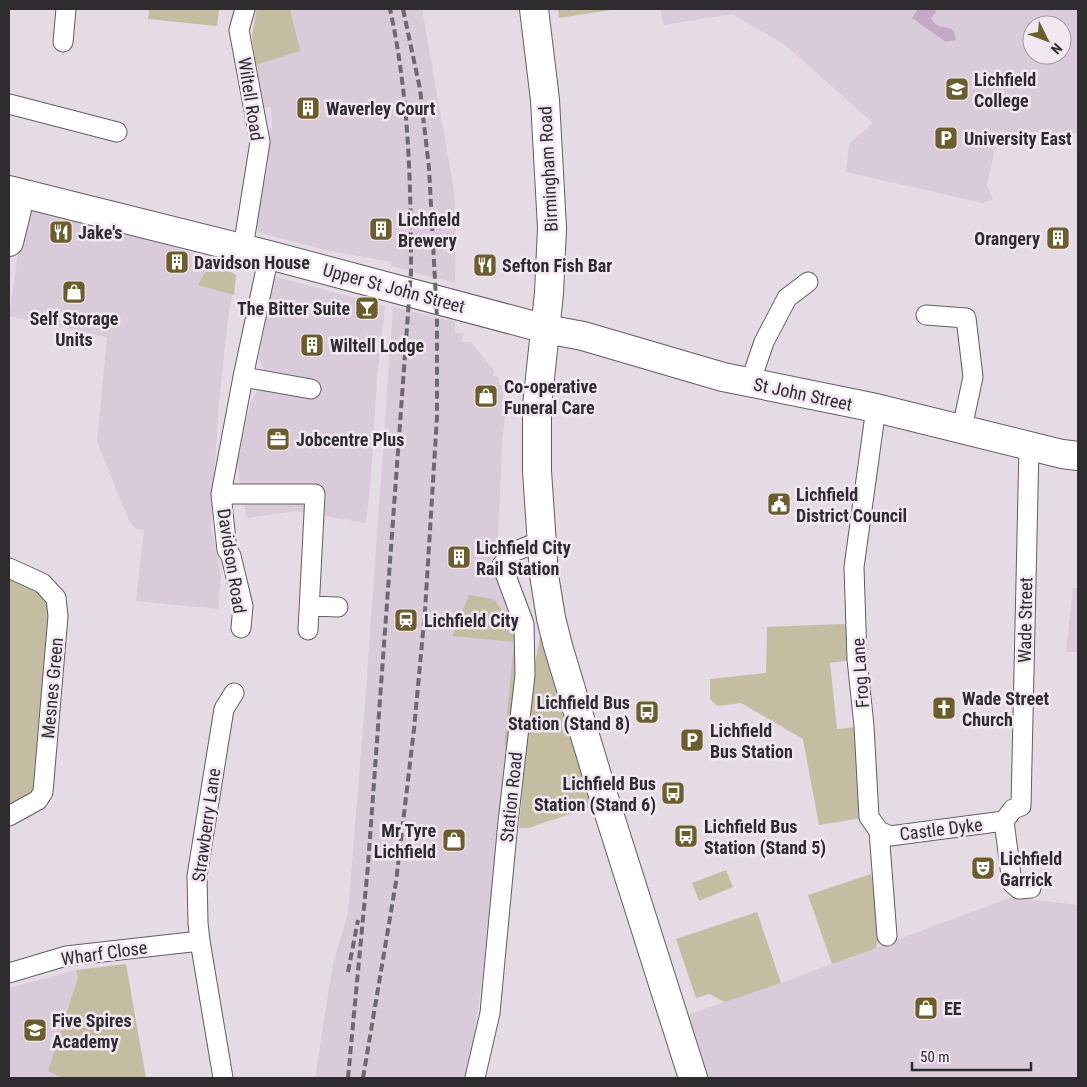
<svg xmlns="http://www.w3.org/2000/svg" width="1087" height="1087" font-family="'Roboto Condensed',sans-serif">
<rect width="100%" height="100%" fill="#e4dbe5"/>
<!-- built -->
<path fill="#d9cbda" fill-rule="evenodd" d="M257 9H422L454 191 456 228 455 283 391 266 392 262 325 250 260 233 258 231 255 221 268 163 269 129 272 128 271 107H264L253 46 254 19Z
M661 9H1078V133L1032 134 999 131 987 185 993 199 983 203 846 172 849 144 873 123 784 44 732 14 663 25ZM1032 25H1062V55H1032Z
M29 206 158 238 161 243 201 256 236 275 228 319 219 403 211 527 221 575 218 609 136 601 144 530 137 529 130 523 97 442 107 337 9 316 20 241Z
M273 276 385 306 377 378 371 476 366 523 295 511 247 518 240 486 237 461 251 401 267 376 259 359Z
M393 307 455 322V333H463L462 342H471L494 371 493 376 499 377V385L504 386 501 416H505L502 443 497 567 520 637 493 901 472 1052 467 1078H315L333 964 348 913 366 691Z
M1073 588H1078V652H1066Z
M1012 897 1078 905V1078H704L684 1016 781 983Z
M76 970 78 977 58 1076 60 1078H9V988Z"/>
<!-- green -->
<path fill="#c4bda2" d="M149 9H219L217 26 148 19Z
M257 9H290L300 51 256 65 252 35Z
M558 9H617L559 18Z
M213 262 236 275 234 295 198 285 203 276Z
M9 575C25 583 45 589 50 607L35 794 9 809Z
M469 595 494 599 520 637 508 743 504 746 514 642 452 636Z
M839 624 856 625 857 659 830 663 837 729 864 726 869 817 819 825 803 739 741 703 717 706 710 699V679L766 673 767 627Z
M541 632 594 806 528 828H519L532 678Z
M726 870 733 887 699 901 692 883Z
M871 874C875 897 883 925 876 948L832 964 808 895Z
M757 912 781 983 725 1002 709 994 696 998 676 939Z
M126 964 146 1078H60L58 1076 48 1071 78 977 76 970Z"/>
<!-- water -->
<path fill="#c3a9c5" d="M918 9H935L936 12 931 18C933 21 935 24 937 25 947 30 953 23 956 40L946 42 912 18Z"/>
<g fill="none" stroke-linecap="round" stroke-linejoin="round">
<!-- street casing -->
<g stroke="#645c64" stroke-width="21">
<path id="street" d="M63 42 66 9
M9 104 117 132
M243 248 260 142 239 30 245 9
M926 315 966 318 973 377 962 428
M243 377 311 389
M750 383 764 342 787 298 808 282
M876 408 854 567 857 659 864 726 869 817 879 831 887 936
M1029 446 1021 806 1013 809 1004 821 1012 883 1019 889 1031 888
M221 494H315L308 630
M9 568 42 583 56 598 58 616 43 792 38 800 9 816
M310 606 338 607
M241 628 243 606 231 556 227 550 221 494 243 377 269 255
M879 831 890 836 1004 821
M9 973 66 956 200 941
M223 1078 200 941 198 923 197 876 224 709 234 693
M475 1078 490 1013 508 822 525 675 524 624 502 565 513 552 541 541"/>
</g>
<!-- secondary casing -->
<g stroke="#645c64" stroke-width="30">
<path id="secondary" d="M534 9 545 100 552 228 549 293 537 406V471L544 575 551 618 558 646 599 782 693 1078
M9 190 269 255 546 329 583 336 723 377 876 408 1062 454 1078 456
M9 242 21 193"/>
</g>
<!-- street -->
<use href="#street" stroke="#fff" stroke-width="19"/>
<!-- secondary -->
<use href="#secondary" stroke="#fff" stroke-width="28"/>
<!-- rail -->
<path stroke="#6e696f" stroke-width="4" stroke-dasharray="8 4" stroke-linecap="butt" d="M348 972 358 920
M348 1078 368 865 411 272C411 183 409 96 390 9
M363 1078 396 882 414 729 425 611 437 417V318L429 168 420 89 403 9"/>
</g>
<!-- icons -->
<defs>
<g id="university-square" transform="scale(1.25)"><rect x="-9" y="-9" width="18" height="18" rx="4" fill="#6b5e2b" stroke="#f2e8f2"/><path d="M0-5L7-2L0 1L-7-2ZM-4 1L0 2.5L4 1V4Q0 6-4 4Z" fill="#fff"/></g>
<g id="building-square" transform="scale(1.25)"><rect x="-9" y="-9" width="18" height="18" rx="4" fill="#6b5e2b" stroke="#f2e8f2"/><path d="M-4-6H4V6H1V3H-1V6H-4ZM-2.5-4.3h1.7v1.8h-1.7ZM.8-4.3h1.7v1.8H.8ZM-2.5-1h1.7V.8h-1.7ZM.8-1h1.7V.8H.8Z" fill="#fff"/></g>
<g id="parking-square" transform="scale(1.25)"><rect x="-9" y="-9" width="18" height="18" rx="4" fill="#6b5e2b" stroke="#f2e8f2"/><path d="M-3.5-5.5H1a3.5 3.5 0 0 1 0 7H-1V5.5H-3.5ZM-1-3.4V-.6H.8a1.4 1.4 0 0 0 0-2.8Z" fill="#fff"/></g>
<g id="restaurant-square" transform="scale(1.25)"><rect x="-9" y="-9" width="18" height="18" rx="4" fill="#6b5e2b" stroke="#f2e8f2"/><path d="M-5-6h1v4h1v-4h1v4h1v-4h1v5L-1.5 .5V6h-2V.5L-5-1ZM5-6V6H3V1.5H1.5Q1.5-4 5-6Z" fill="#fff"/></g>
<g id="shop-square" transform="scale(1.25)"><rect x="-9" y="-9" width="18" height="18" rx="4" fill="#6b5e2b" stroke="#f2e8f2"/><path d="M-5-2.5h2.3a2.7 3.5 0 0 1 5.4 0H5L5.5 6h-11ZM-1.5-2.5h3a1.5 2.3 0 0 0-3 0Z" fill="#fff"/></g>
<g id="bar-square" transform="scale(1.25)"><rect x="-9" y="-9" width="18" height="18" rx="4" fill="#6b5e2b" stroke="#f2e8f2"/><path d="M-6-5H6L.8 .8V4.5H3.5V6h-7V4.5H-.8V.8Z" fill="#fff"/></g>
<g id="office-square" transform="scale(1.25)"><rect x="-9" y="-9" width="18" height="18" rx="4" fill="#6b5e2b" stroke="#f2e8f2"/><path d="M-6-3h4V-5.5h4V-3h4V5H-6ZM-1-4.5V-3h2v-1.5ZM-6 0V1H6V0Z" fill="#fff"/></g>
<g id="civic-square" transform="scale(1.25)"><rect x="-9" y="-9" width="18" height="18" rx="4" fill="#6b5e2b" stroke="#f2e8f2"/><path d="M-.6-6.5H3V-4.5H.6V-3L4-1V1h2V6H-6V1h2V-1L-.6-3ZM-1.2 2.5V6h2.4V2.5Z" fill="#fff"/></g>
<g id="station-square" transform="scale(1.25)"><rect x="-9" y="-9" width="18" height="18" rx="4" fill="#6b5e2b" stroke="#f2e8f2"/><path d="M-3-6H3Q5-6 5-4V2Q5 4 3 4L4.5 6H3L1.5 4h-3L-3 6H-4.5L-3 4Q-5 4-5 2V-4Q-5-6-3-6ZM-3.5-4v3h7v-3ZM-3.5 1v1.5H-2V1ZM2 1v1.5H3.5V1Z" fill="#fff"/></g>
<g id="church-square" transform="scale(1.25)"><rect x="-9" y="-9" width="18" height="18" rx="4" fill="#6b5e2b" stroke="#f2e8f2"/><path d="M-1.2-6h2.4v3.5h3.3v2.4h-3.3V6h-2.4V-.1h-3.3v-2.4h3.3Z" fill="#fff"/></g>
<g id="bus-square" transform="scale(1.25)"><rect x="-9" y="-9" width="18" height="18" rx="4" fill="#6b5e2b" stroke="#f2e8f2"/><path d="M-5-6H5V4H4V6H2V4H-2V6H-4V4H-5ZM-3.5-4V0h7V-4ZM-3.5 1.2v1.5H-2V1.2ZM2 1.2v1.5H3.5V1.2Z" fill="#fff"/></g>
<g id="theatre-square" transform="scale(1.25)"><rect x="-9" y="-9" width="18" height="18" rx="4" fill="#6b5e2b" stroke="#f2e8f2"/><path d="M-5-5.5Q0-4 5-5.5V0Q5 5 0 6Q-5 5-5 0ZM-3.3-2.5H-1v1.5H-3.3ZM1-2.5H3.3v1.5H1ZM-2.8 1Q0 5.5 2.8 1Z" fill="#fff"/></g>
<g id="school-square" transform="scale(1.25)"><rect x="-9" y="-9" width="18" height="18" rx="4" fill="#6b5e2b" stroke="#f2e8f2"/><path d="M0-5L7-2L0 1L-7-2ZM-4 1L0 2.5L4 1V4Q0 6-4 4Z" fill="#fff"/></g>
</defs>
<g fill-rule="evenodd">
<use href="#university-square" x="957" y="89"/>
<use href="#building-square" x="308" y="108"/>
<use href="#parking-square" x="946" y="138"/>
<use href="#building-square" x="381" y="229"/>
<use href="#restaurant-square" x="61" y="232"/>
<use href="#building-square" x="1058" y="238"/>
<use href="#building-square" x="177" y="262"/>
<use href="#restaurant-square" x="485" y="265"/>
<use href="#shop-square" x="74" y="292"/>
<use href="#bar-square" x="367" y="308"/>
<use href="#building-square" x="312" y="345"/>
<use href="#shop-square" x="486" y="396"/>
<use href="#office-square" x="278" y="439"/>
<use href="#civic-square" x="779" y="504"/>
<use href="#building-square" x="459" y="557"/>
<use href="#station-square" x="406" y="620"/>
<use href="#church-square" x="944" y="708"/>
<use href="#bus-square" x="647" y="712"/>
<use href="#parking-square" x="692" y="740"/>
<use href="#bus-square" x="673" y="793"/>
<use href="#bus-square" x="686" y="836"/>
<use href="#shop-square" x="454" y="840"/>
<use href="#theatre-square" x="983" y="868"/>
<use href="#shop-square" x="926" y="1008"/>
<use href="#school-square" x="35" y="1030"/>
</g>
<g text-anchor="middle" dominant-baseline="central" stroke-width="5" stroke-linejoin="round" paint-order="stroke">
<!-- poi labels -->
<g font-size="18" font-weight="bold" fill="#2f2c30" stroke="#f2e8f2" text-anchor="start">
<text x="974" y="79">Lichfield<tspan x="974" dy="21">College</tspan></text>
<text x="326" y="108">Waverley Court</text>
<text x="964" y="138">University East</text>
<text x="398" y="219">Lichfield<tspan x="398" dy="21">Brewery</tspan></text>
<text x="78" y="232">Jake's</text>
<text x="1040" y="238" text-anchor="end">Orangery</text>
<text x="194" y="262">Davidson House</text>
<text x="502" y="265">Sefton Fish Bar</text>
<text x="350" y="308" text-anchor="end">The Bitter Suite</text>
<text x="74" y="318" text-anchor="middle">Self Storage<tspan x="74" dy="21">Units</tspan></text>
<text x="330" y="345">Wiltell Lodge</text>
<text x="504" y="386">Co-operative<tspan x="504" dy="21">Funeral Care</tspan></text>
<text x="296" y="439">Jobcentre Plus</text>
<text x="796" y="494">Lichfield<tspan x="796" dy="21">District Council</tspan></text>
<text x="476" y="547">Lichfield City<tspan x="476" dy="21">Rail Station</tspan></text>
<text x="424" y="620">Lichfield City</text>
<text x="962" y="698">Wade Street<tspan x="962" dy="21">Church</tspan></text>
<text x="630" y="702" text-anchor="end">Lichfield Bus<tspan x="630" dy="21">Station (Stand 8)</tspan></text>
<text x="710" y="730">Lichfield<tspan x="710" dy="21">Bus Station</tspan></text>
<text x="656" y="783" text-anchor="end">Lichfield Bus<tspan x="656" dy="21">Station (Stand 6)</tspan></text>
<text x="704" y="826">Lichfield Bus<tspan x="704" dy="21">Station (Stand 5)</tspan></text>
<text x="436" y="830" text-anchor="end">Mr Tyre<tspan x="436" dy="21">Lichfield</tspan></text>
<text x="1000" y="858">Lichfield<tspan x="1000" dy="21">Garrick</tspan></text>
<text x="944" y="1008">EE</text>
<text x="52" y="1020">Five Spires<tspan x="52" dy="21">Academy</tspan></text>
</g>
<!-- street labels -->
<g font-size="18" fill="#2f2c30" stroke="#f2e8f2">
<text transform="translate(251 99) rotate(81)">Wiltell Road</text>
<text transform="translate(548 169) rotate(-93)">Birmingham Road</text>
<text transform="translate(394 288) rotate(15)">Upper St John Street</text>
<text transform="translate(803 394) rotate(12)">St John Street</text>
<text transform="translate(232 561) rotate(81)">Davidson Road</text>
<text transform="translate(1025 620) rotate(-89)">Wade Street</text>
<text transform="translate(860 673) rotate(-94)">Frog Lane</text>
<text transform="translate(52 688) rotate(-85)">Mesnes Green</text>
<text transform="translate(511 797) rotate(-84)">Station Road</text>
<text transform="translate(206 825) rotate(-82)">Strawberry Lane</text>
<text transform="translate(941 829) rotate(-7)">Castle Dyke</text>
<text transform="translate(104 953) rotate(-8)">Wharf Close</text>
</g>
</g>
<!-- border -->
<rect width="1087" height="1087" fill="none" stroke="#2f2c30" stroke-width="20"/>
<!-- north arrow -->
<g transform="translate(1047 40) rotate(132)"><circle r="24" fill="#f2e8f2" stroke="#a49da4"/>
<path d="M0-4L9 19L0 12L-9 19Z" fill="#6b5e2b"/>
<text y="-8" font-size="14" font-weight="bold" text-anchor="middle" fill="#2f2c30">N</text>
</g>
<!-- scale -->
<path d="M912 1062v8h119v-8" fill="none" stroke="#2f2c30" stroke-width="2.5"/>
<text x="920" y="1062" font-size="15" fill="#2f2c30" stroke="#f2e8f2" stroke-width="4" paint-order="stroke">50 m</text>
</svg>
